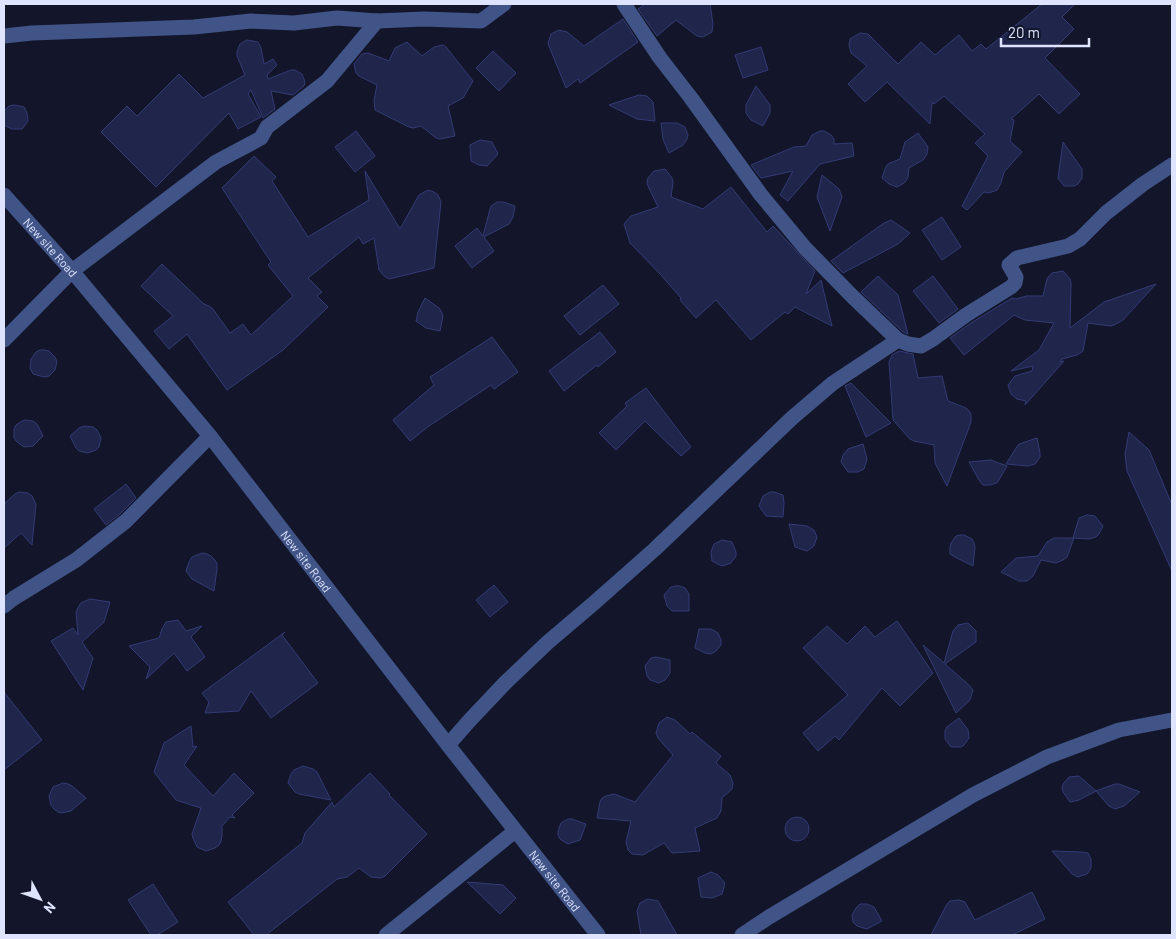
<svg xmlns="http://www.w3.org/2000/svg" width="1176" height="939" font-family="Barlow,sans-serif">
<rect width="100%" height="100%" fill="#13162b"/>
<!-- building -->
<path fill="#1f254b" stroke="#333b75" d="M645 4H710L713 24 712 32 703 37 697 36 676 20 657 36 638 9Z
M1042 4H1075L1062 17 1074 29 1045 58 1080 94 1059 114 1039 94 1011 119 1014 120 1010 141 1022 152 1004 172 1001 183 997 190 989 193 984 192 967 210 962 206 988 156 975 143 985 134 944 96 934 104 932 102 930 124 887 82 865 102 848 84 867 66 851 53 849 45 850 39 860 33 868 34 898 64 921 42 935 55 959 35 972 51 981 44 986 49Z
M623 19 638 42 580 83 578 79 566 88 549 46 548 43 551 34 559 30 567 32 584 46Z
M247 40 258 42 261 48 264 64 273 59 277 65 267 75 268 79 291 70H295L302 74 305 82 304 86 293 95 271 91 275 109 263 118 251 90 248 94 261 117 238 129 229 113 156 187 101 132 127 106 137 116 179 74 203 98 245 75 237 56V52L240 44Z
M407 42 422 56 434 47 443 45 446 47 473 81 463 98 448 106 455 136 440 139 436 138 421 126 413 128 409 127 375 110 374 100 377 85 359 76 356 73 354 64 362 54 368 53 389 61 395 48Z
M761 47 768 70 743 78 735 55Z
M493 51 516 73 499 91 476 68Z
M756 86 770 105V113L763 126 751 120 746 113V105Z
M639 95 647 96 653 102 655 121 637 119 609 105Z
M14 105 24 107 27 113 28 121 22 129H12L4 125V111L9 106Z
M661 123H677L685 127 688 135 687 139 683 145 669 153 663 139Z
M356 131 375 156 355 172 335 147Z
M820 131H824L831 135 834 139V144L852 143 854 156 820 164 788 201 780 195 793 171 761 178 751 165 794 147 806 146 812 135Z
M918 133 928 147 927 154 923 160 909 168 908 177 906 181 904 183 897 187 889 184 882 178 885 169 887 165 890 163 900 159 905 142Z
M480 140 492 142 498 154 487 166 479 165 471 161 470 145Z
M1063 142 1082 169V178L1078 184 1074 186H1064L1058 178Z
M254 156 276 177 272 181 308 237 369 200 365 171 400 229 419 195 428 190 434 192 438 195 441 202 434 268 389 279 384 276 379 270 374 238 363 244 359 237 308 278 322 292 317 296 328 307 283 350 227 390 187 334 169 349 154 331 173 316 141 286 162 264 204 304 209 306 213 309 230 333 243 324 251 335 293 296 268 265 271 262 222 188Z
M665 169 672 178 673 182 671 197 703 209 731 187 767 232 773 226 815 271 806 294 821 280 832 326 795 307 788 314 785 312 751 340 716 300 696 318 680 300 681 298 661 275 630 243 624 224 631 216 658 207 648 186 647 182 648 178 654 171Z
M822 175 839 189 842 197 830 231 817 197Z
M497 202H503L515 206 513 217 509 224 484 237 494 251 472 268 455 246 477 228 483 236 490 209 491 206Z
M942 217 961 247 942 260 922 230Z
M891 220 910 233 898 244 843 273 831 261 884 223Z
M1063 271 1070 279 1071 283 1070 328 1104 302 1156 284 1123 320 1114 325 1110 326 1088 323 1083 351 1077 355 1062 359 1060 362 1064 361 1025 405 1026 401 1017 399 1011 394 1008 385 1015 376 1032 371 1033 366 1011 371 1039 350 1054 323 1025 320 1014 315 964 355 950 338 971 323 1012 298 1016 299 1026 296H1043L1047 279 1049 276 1052 273Z
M878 276 898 295 908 334 903 332 861 292Z
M933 276 958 309 939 323 913 291Z
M603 285 619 304 580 335 564 316Z
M425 298 439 308 441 311 443 316 440 331 426 328 416 321 418 312Z
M600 332 616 352 598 367 597 365 564 391 549 371Z
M492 337 518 372 494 389 491 385 429 426 410 441 393 420 434 385 430 377Z
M40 350H44L49 351 55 357 57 362 55 370 49 376 44 377 33 374 30 368 31 359 36 352Z
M899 351 913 354 918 378 942 376 948 401 966 408 969 411 971 414V422L947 486 935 463 934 445 914 441 910 439 893 420 889 362 892 355Z
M851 383 891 423 866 437 845 386Z
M646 388 691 447 681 456 645 421 616 450 599 433 627 406 625 403Z
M24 420 33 421 37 424 43 436 33 446 24 447 17 442 14 438V429L16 425Z
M84 426 93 427 97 430 101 438 99 447 96 450 88 453 79 451 76 448 70 436 79 428Z
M1129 432 1149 450 1172 505V571L1127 471 1125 454Z
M1037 438 1040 453V457L1035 464 1028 466 1006 464 1018 445 1022 443Z
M863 444 867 459 864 469 858 472H848L841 462 843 455 848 449Z
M991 460 1007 466 997 483 990 485H983L979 480 969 462Z
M126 484 136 498 120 514 106 525 94 509Z
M19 492 28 493 32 496 36 504 32 545 21 533 4 548V504L15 494Z
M770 492H774L783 495 784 503 783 517 766 516 759 506 763 496Z
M1087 515 1095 516 1103 526 1099 534 1096 537 1089 539 1073 538 1079 518Z
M789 524 807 526 814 530 817 537 814 546 807 551 795 547Z
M960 535H964L972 539 974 543 975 547 973 566 955 557 950 554V547L951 543 956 536Z
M1054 538H1074L1067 557 1063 560 1056 563 1041 560 1033 576 1027 581H1019L1001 572 1016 558 1038 556 1047 542Z
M722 540 732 542 736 552V556L731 563 722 566 712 561 711 552 714 544Z
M202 553 207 554 211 556 215 560 217 564V569L214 591 192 579 186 571 189 562 192 557Z
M494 585 508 602 490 617 476 600Z
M675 586H680L685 588 689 594V611H672L667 606 664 595 671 587Z
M90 599 110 602 104 622 82 642 93 658 83 690 51 641 73 628 78 635 76 612 78 608 81 603Z
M178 620 186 631 202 626 191 637 205 657 187 671 174 653 146 679 150 667 129 646 159 638 162 629 166 622Z
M897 621 933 673 900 706 882 688 839 740 835 736 818 751 803 733 848 695 803 648 827 626 847 644 865 626 875 637Z
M968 623 976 631V642L945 664 969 685 973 690 970 700 956 713 923 645 944 663 953 631 958 625Z
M699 629H711L718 633 721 640V645L716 651 711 654 705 653 695 648Z
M285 632 282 635 318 683 271 718 251 691 239 711 205 713 209 702 202 693Z
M656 657 670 660V673L665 680 659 683 650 680 647 676 645 666 651 658Z
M4 692 42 740 4 770Z
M667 717 675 720 690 734 692 732 721 756 716 763 730 775 733 783 732 789 722 798 721 811 717 818 695 828 700 851 672 853 664 843 643 855 632 854 628 850 626 842 631 821 597 818 600 802 602 798 606 796 614 794 635 802 673 755 658 738 656 733 659 723Z
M959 718 968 730 969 738 964 745 961 747H951L945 739V731L947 727Z
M191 726 193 747 197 746 184 765 213 796 234 773 254 793 232 815 235 818 230 817 222 826V836L221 841 219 845 215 848 206 851 197 847 193 838 192 834 201 808 176 800 154 772 164 743Z
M303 766 313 769 317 772 331 800 299 794 295 792 288 783 291 774 294 770Z
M370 773 390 794 389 795 427 834 385 876 381 878 371 877 359 868 347 877 337 879 266 935H254L228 902 302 843 305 833 332 802 334 807Z
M1079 776 1096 791 1079 800 1070 802 1063 792 1062 788 1063 784 1069 777Z
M63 783 68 784 72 786 86 798 71 811 62 813 58 812 54 809 51 805 49 796 53 787Z
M1115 784H1119L1140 792 1124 806 1115 809 1109 806 1096 791Z
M785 829a12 12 0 1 1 24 0a12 12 0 1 1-24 0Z
M568 819H572L586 824 580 840 568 844 563 841 560 839 558 835V831L561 823Z
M1052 851 1081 852 1088 853 1091 859V868L1087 874 1078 877 1072 874Z
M711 872 718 875 725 883 722 894 712 898 701 897 698 878Z
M467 882 503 885 516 898 500 914Z
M153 884 178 922 157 935H151L128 900Z
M1032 892 1045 919 1012 935H931L947 904 950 901 959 900 965 902 975 920Z
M648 899 658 901 677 935H641L637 911 640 903Z
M860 904H867L874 907 882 921 867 929 857 926 853 922 852 915 856 908Z"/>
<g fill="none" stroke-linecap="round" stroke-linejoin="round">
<!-- minor -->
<g stroke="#405487" stroke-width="15">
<path d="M624 4 660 58 691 98 761 195 805 248 853 297 898 340 908 344 921 346 933 339 966 315 1011 287 1015 283 1016 277 1009 265 1017 258 1068 246 1080 239 1106 213 1143 184 1172 165"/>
<path d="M4 36 32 33 194 27 251 21 294 23 337 18 377 21 424 19 481 21 504 4"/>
<path id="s1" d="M4 195 72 271 210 436 448 745 598 935"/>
<path d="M4 340 72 271 216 162 261 138 267 127 327 81 377 21"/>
<path d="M4 606 14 598 76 560 126 521 210 436"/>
<path d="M448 745 470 720 505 683 547 643 594 603 655 549 792 418 833 383 898 340"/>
<path d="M386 935 515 831"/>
<path d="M742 935 769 917 973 795 1047 757 1119 730 1172 720"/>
</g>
</g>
<g text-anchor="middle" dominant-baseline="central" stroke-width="4" stroke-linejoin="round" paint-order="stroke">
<!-- street labels -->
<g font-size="12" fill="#dee4fd" stroke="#13162b">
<text stroke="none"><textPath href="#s1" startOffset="70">New site Road</textPath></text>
<text stroke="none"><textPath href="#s1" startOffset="475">New site Road</textPath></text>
<text stroke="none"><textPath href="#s1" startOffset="880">New site Road</textPath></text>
</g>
</g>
<!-- border -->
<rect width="1176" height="939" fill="none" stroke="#dee4fd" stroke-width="10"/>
<!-- north arrow -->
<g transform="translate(40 899) rotate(131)" stroke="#13162b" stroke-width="4" paint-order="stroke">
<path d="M0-4L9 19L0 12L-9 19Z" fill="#dee4fd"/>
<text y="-8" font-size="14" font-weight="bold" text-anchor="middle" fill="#dee4fd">N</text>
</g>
<!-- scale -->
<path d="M1001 38v8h88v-8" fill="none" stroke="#dee4fd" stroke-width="2.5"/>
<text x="1008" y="38" font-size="15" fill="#dee4fd" stroke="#13162b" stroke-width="4" paint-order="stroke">20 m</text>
</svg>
